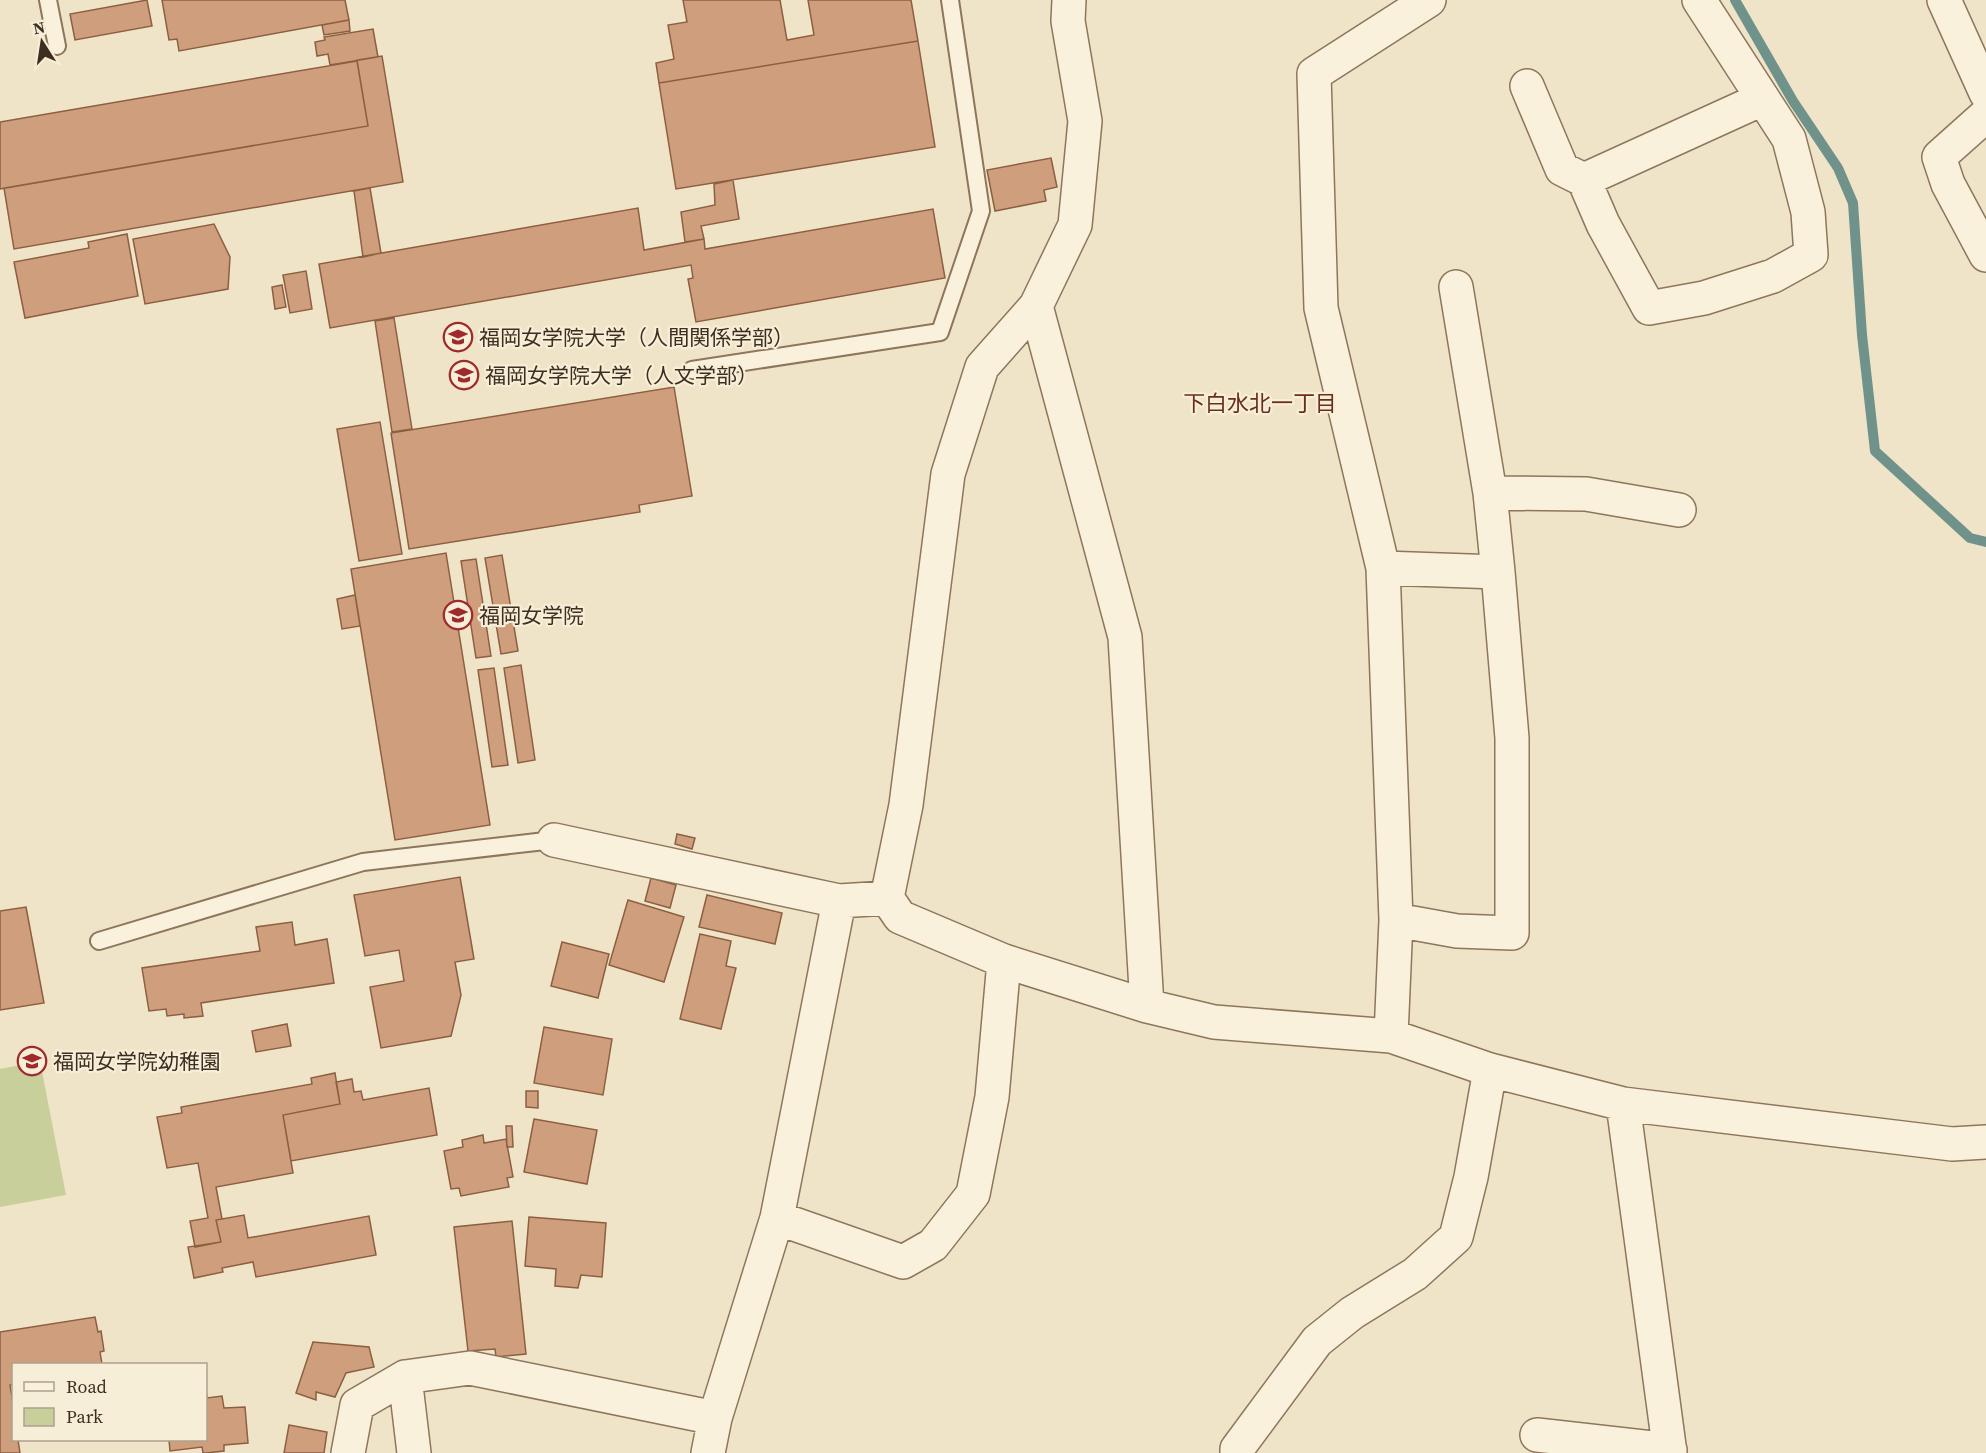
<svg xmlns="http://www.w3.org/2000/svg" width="1986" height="1453" font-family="'Source Serif 4','Noto Sans JP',serif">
<rect width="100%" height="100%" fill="#f0e4c8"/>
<!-- green -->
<path fill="#c9cf9b" d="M40 1061 66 1195 0 1207V1069Z"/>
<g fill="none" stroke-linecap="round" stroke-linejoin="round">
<!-- stream -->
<path stroke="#6f938a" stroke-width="10" d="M1735 0 1793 101 1838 168 1853 203 1862 335 1875 451 1970 538 1986 542"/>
</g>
<!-- building -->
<path fill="#cf9f7d" stroke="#8d5f41" stroke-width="1.5" d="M147 0 152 26 75 40 70 14Z
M162 0H345L349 20 179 51 177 39 169 40Z
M683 0H780L787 40 814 35 808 0H911L918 41 659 83 656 63 674 59 668 25 687 22Z
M349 20 350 31 324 35 322 25Z
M373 29 378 57 330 65 328 54 317 56 315 42 325 40 324 37Z
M918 41 935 147 676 189 659 83Z
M382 56 403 182 14 249 4 188 368 126 357 60Z
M357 61 368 126 0 189V122Z
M1051 158 1057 187 1044 190 1046 201 995 211 987 170Z
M733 180 739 219 701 226 704 239 685 242 681 212 715 205 714 184Z
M370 188 381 253 363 257 354 191Z
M638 208 644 250 704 239 705 249 933 209 945 278 696 322 688 279 693 278 691 265 330 328 319 264Z
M214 224 230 257 228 289 145 304 133 239Z
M127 234 138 296 25 318 14 262 89 248 88 242Z
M306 271 312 309 290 313 283 275Z
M282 285 286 307 275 309 272 287Z
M394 318 412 429 392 432 375 321Z
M674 387 692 496 639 505 640 512 409 549 391 433Z
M380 422 402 554 359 561 337 429Z
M446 553 490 825 395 840 351 569Z
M502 555 518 651 501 654 485 558Z
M476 559 491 656 476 658 461 561Z
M355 595 360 626 342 629 337 599Z
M521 665 535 760 518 763 504 668Z
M494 668 508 765 492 767 478 670Z
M677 834 695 838 692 849 675 844Z
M460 877 474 959 455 962 461 995 451 1036 381 1048 370 987 404 981 399 950 365 956 354 895Z
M651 878 676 885 670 908 645 901Z
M707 895 782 913 775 944 699 927Z
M628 900 684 917 664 982 609 965Z
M26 907 44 1003 0 1010V911Z
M292 922 295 945 327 939 334 983 201 1003 203 1016 184 1018V1014L167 1016 166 1009 149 1011 142 968 260 951 256 927Z
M700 934 731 941 726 966 736 968 721 1029 680 1019Z
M562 942 609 954 598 998 551 986Z
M287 1024 291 1046 256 1052 252 1031Z
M544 1027 612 1039 603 1095 534 1083Z
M335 1073 340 1104 283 1115 293 1173 216 1187 222 1219 216 1220 221 1242 195 1247 190 1221 208 1218 198 1163 167 1168 157 1117 182 1113 181 1107 312 1084 311 1078Z
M352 1079 354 1092 361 1091 363 1100 429 1088 437 1135 291 1161 283 1115 340 1104 336 1082Z
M526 1091H538V1108L526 1107Z
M534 1119 597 1130 587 1184 524 1172Z
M506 1126H512L513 1147H507Z
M483 1135 484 1143 506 1139 513 1177 507 1178 509 1187 461 1196 459 1188 451 1189 444 1151 463 1147 462 1140Z
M244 1215 248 1238 369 1216 376 1255 256 1277 253 1262 222 1268 223 1272 194 1278 188 1247 221 1242 216 1220Z
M529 1217 606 1223 602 1277 581 1275 578 1288 555 1286 556 1269 525 1266Z
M512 1221 526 1354 496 1357 495 1349 468 1351 454 1227Z
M95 1317 98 1332 101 1331 104 1351 100 1352 102 1364H14V1384L10 1385 14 1409V1440H18L20 1453H0V1332Z
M313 1342 369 1347 374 1367 346 1373 335 1397 316 1392V1400L296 1393Z
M206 1390 207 1398 222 1396 224 1408 245 1407 248 1443 224 1445V1451L206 1453H203L202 1447 170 1451 169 1440H206Z
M289 1425 327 1432 324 1453H284Z"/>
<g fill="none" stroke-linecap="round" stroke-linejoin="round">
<!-- lane casing -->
<g stroke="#8d765c" stroke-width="20">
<path id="lane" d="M48 0 57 46
M692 370 940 332 981 211 950 0
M99 941 363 862 554 840"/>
</g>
<!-- street casing -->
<g stroke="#8d765c" stroke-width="36">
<path id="street" d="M1944 0 1986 93
M1527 86 1562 169 1584 180 1603 224 1649 308 1704 298 1773 276 1811 255 1808 212 1789 139 1699 0
M1986 115 1939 157 1948 184 1986 255
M1584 180 1762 99
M1456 287 1490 493 1498 572
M1036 306 1125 637 1147 1006
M1490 493 1586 494 1679 510
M1383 568 1321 308 1314 74 1429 0
M554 840 839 901 887 898 900 917 1004 961 1147 1006 1214 1022 1391 1036 1490 1070 1623 1104 1952 1144 1986 1142
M887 898 906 805 948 474 982 367 1036 306 1075 225 1085 121 1068 21 1069 0
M1391 1036 1396 920 1383 568 1498 572 1512 738V933L1457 931 1396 920
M1623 1104 1670 1453
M777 1218 903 1262 933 1245 973 1194 992 1097 1004 961
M405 1377 414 1453
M1537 1435 1670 1450
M348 1453 357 1405 405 1377 470 1368 715 1418
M708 1453 715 1418 777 1218 839 901
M1237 1453V1449L1317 1341 1352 1313 1415 1274 1456 1237 1471 1177 1490 1070"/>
</g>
<!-- lane -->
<use href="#lane" stroke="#faf1dc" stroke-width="16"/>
<!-- street -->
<use href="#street" stroke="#faf1dc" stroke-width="33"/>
</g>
<!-- icons -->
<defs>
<g id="university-ring" transform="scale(1.5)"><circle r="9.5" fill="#f7eed8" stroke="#9e2a2b" stroke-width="1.5"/><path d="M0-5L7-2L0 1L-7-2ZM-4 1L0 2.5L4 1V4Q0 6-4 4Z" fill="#9e2a2b"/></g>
<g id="school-ring" transform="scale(1.5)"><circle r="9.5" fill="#f7eed8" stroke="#9e2a2b" stroke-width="1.5"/><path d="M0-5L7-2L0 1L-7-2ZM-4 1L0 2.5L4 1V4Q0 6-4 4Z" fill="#9e2a2b"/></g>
</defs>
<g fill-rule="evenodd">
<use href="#university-ring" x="458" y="337"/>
<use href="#university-ring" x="464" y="375"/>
<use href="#school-ring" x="458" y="615"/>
<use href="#school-ring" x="32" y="1061"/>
</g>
<g text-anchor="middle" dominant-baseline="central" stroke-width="4.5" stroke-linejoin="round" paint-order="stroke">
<!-- poi labels -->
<g font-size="21" fill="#3d2e20" stroke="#f7eed8" text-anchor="start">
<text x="479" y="337">福岡女学院大学（人間関係学部）</text>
<text x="485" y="375">福岡女学院大学（人文学部）</text>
<text x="479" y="615">福岡女学院</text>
<text x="53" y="1061">福岡女学院幼稚園</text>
</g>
<!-- neighbourhood labels -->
<g font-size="22" fill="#6b2e1e" stroke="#f7eed8">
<text x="1260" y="403">下白水北一丁目</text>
</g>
</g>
<!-- legend -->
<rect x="12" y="1363" width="195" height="78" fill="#f7eed8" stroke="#ada18e" stroke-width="1.5"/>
<rect x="24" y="1382" width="30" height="9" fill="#faf1dc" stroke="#ada18e" stroke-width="1.5"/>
<text x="66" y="1393" font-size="18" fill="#3d2e20">Road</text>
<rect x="24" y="1408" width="30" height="18" fill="#c9cf9b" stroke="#ada18e" stroke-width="1.5"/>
<text x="66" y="1423" font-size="18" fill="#3d2e20">Park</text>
<!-- north arrow -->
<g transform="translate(42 42) rotate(348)" stroke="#f7eed8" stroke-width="4.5" paint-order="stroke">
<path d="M0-4.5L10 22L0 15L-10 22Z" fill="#3d2e20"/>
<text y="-9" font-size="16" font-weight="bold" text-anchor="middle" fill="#3d2e20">N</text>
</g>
</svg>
